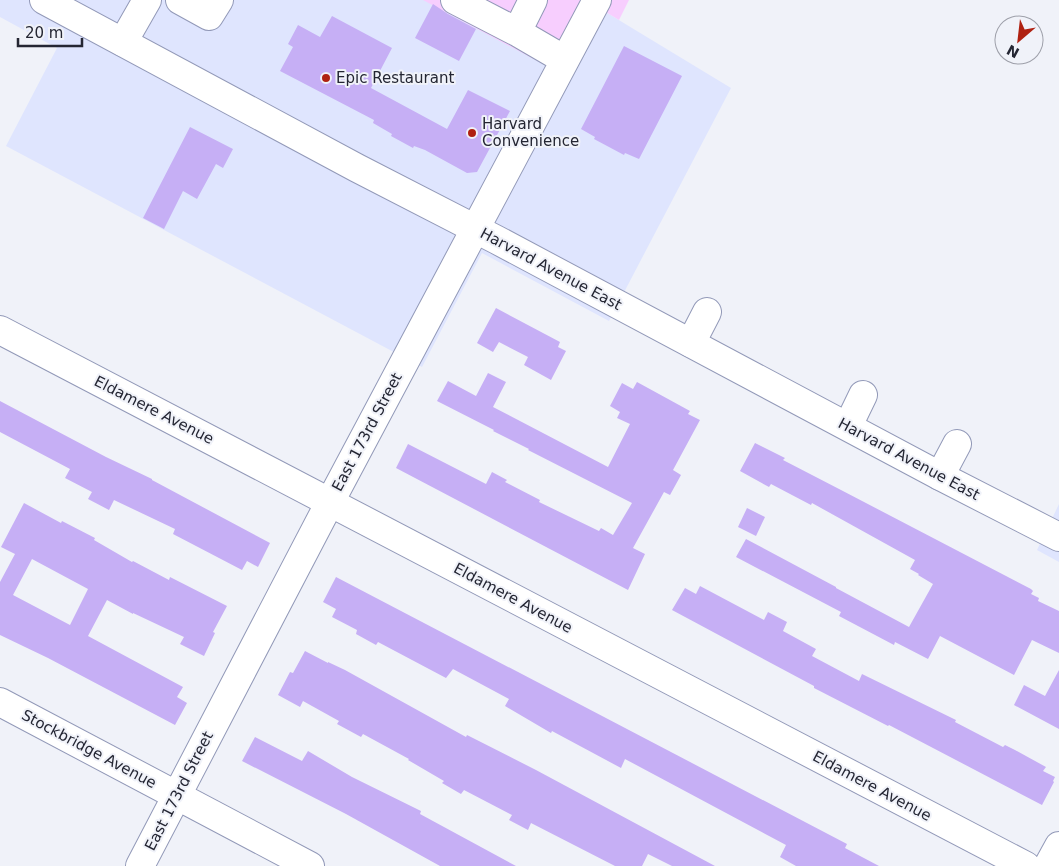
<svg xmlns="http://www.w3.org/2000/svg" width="1059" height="866" font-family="'DejaVu Sans',sans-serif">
<rect width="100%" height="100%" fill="#f0f2f9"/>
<!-- built -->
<path fill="#dfe5fe" d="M0 0H425L594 5 731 88 609 321 482 253 422 367 6 146 57 48 0 17Z
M1059 504V562L1037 550Z"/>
<!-- green -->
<path fill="#f7cefe" d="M423 0H629L619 20 594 5 558 72Z"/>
<!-- building -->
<path fill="#c6aff5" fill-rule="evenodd" d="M433 4 448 14 476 29 459 61 415 38Z
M332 16 392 48 371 88 447 129 468 90 510 111 477 172 467 173 425 150 414 146 413 148 391 136 392 134 373 123 374 120 280 71 293 47 288 44 298 25 320 37Z
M624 46 682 76 639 159 625 153 624 155 594 139 595 137 581 129Z
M190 127 233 149 223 168 216 164 197 199 183 191 164 229 143 218Z
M496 308 560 342 558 347 566 351 551 380 524 365 528 357 499 342 493 352 477 343Z
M488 373 506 382 493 407 608 467 630 424 617 418 620 412 610 406 622 383 633 389 637 382 690 411 688 414 700 420 673 470 681 475 670 495 664 492 633 548 645 554 628 590 396 468 408 444 486 484 492 472 507 480 505 482 540 500 539 502 599 531 601 528 613 535 632 503 528 450 529 449 493 431 494 430 437 401 448 381 476 396Z
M0 401 106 457 152 479V480L270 543 258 567 247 561 242 570 173 534 175 529 114 500 109 510 88 499 92 492 65 478 70 469 0 432Z
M755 443 785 458 783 460 841 490 1031 589 1033 591 1031 594 1039 598 1038 601 1059 611V653L1032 640 1014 675 940 636 928 659 895 642 894 645 839 616 841 612 736 557 746 539 836 587V588L909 627 933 584 918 575 919 574 910 569 915 560 812 503 811 505 771 484 769 487 740 471Z
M24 503 61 523 62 521 95 538 94 540 132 562 133 561 169 580 170 577 227 606 213 632 215 633 204 656 180 644 184 637 133 613V614L107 600 88 636 183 687 177 697 187 703 175 725 48 658 0 635V582L15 554 1 547ZM32 559 88 589 70 625 13 595Z
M747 508 765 517 756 536 738 527Z
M336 577 847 844 845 848 879 866H796L780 857 786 845 625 759 621 768 552 731 551 733 505 706 509 699 453 669 446 678 378 642 376 645 356 634 357 630 332 617 336 609 323 602Z
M700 586 764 620 768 612 787 622 783 631 816 649 812 656 859 681 862 674 956 720 955 722 1003 747 1005 745 1015 750 1046 767 1043 771 1055 777 1053 781 1054 782 1042 805 889 725 888 726 814 688V686L672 610 685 588 696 594Z
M305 651 328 663V662L345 670 466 737 467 735 536 770 715 866H672L648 854 642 866H615L531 823 528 830 509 820 512 815 464 790 461 794 442 783 444 781 408 760 409 759 363 734 361 737 337 724 339 721 303 701 300 707 278 695 290 672 293 673Z
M1059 670V729L1014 705 1024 685 1045 696Z
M255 737 302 761 308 751 352 777 421 811 420 814 516 866H440L346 814 242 761Z"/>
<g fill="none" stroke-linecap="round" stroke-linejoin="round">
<!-- minor casing -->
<g stroke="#9299b8" stroke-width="30">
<path id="minor" d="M180 0 209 16 219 0
M455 0 517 32 565 60
M517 32 533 0
M123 42 147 0
M0 330 1026 866
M691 343 707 312
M848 426 863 395
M940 476 957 444
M0 702 310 866
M140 866 330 502 597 0
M1048 866 1059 846"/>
</g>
<!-- major casing -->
<g stroke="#9299b8" stroke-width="30">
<path id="major" d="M44 0 357 168 497 240 940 476 1059 537"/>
</g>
<!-- minor -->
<use href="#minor" stroke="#fff" stroke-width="28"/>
<!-- major -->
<use href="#major" stroke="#fff" stroke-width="28"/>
</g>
<!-- markers -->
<g fill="#af2111" stroke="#f0f2f9" stroke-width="2">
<circle cx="326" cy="78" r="5"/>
<circle cx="472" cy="133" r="5"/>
</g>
<g text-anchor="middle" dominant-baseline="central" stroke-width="4" stroke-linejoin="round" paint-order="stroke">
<!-- poi labels -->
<g font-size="15" fill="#242633" stroke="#f0f2f9" text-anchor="start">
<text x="336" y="78">Epic Restaurant</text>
<text x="482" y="124">Harvard<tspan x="482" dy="17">Convenience</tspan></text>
</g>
<!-- street labels -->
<g font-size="15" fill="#242633" stroke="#f0f2f9">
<text transform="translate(551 269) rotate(28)">Harvard Avenue East</text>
<text transform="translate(154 410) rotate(27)">Eldamere Avenue</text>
<text transform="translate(367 432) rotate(-62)">East 173rd Street</text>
<text transform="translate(909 459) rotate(28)">Harvard Avenue East</text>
<text transform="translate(513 598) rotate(28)">Eldamere Avenue</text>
<text transform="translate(89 749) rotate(28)">Stockbridge Avenue</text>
<text transform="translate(872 786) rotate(28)">Eldamere Avenue</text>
<text transform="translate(179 791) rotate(-63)">East 173rd Street</text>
</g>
</g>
<!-- north arrow -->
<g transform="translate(1019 40) rotate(208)"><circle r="24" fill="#f0f2f9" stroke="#9ea0aa"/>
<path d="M0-4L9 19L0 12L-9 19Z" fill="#af2111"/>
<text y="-8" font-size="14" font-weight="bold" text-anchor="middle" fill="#242633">N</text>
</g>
<!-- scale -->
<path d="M18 38v8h64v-8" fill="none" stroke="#242633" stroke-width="2.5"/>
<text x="25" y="38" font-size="15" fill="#242633" stroke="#f0f2f9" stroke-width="4" paint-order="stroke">20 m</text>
</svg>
